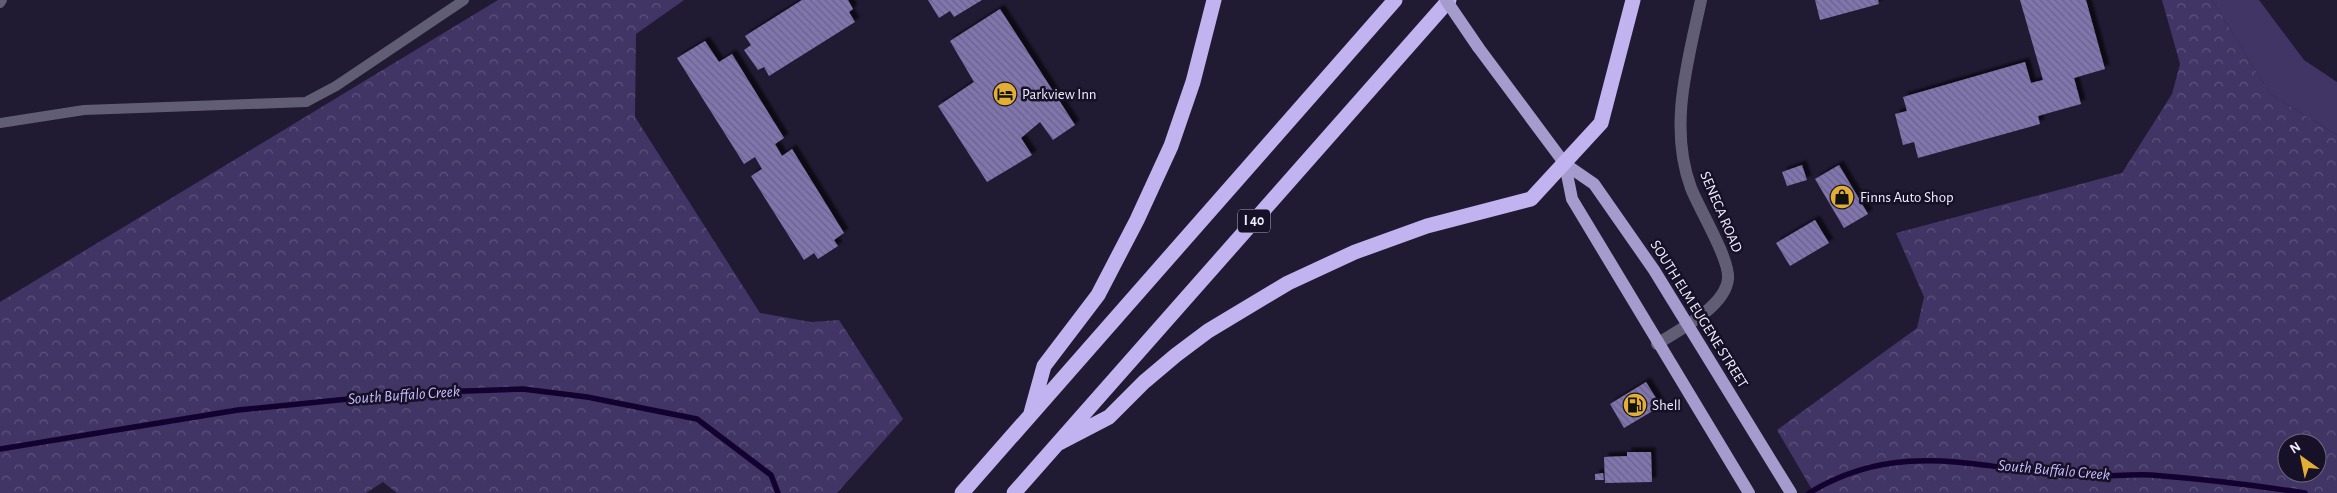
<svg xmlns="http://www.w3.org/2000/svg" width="2337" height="493" font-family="'Alegreya Sans',sans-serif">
<defs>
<pattern id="forest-crowns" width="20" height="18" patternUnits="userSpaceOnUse" patternTransform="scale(1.25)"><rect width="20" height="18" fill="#413565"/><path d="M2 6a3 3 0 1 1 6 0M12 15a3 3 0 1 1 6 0" fill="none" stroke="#5d537c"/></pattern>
<pattern id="building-back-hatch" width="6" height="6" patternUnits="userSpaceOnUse" patternTransform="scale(1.25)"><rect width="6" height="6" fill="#8175ae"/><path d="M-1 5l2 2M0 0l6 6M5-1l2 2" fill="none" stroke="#6a6387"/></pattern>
<filter id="shadow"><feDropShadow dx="4.5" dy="-4.5" stdDeviation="1" flood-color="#0009"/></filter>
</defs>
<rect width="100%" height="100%" fill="#201a32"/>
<!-- green -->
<path fill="#413565" d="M2212 0H2259L2304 60 2337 82V135L2270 94Z"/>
<!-- forest -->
<path fill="url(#forest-crowns)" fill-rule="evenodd" d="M498 0H684L636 34 635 117 760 313 811 322 839 320 903 419 837 493H397L383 482 366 493H0V302Z
M2162 0H2212L2270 94 2337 135V493H1814L1777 430 1917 328 1924 297 1896 233 2122 173 2172 94 2180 64ZM2287 443H2317V473H2287Z"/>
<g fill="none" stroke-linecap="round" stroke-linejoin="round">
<!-- stream -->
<path stroke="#13022f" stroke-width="5.5" d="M0 449 238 410 408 393 523 389 587 397 697 419 771 475 778 493
M1809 493C1903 436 1983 471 2082 476 2105 477 2128 474 2151 475 2202 479 2254 485 2305 493"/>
</g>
<!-- building -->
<path fill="url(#building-back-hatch)" filter="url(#shadow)" d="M802 0H848L853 9 849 12 855 22 769 76 764 67 758 70 744 50 751 45 745 36Z
M928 0H982L954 17 950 11 939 18Z
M1815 0H1878L1879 4 1820 20Z
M2020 0H2086L2105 69 2074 78 2081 104 2038 116 2040 124 1918 158 1914 142 1903 145 1895 114 1907 111 1903 97 2025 62 2031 83 2043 80Z
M1000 9 1075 125 1053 140 1040 122 1021 138 1032 155 987 182 938 106 974 82 950 41Z
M705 41 719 62 732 54 784 138 775 144 782 156 792 149 844 233 834 240 838 246 818 259 814 253 804 260 751 176 762 169 755 157 744 164 677 58Z
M1802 165 1807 180 1787 186 1782 172Z
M1839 165 1868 214 1844 228 1815 179Z
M1815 220 1829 243 1790 266 1776 243Z
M1646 382 1661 406 1624 428 1610 404Z
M1627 452H1651L1652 482 1605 483 1604 457 1627 456Z
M1603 473 1604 480H1595V474Z"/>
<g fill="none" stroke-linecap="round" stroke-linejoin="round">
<!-- service -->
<path stroke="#615d75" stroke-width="10" d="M0 3 2 0
M0 123 84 110 306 102 336 86 464 0"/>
<!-- minor -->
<path stroke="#615d75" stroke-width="12" d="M1657 344C1679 330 1725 307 1728 279 1730 259 1699 209 1691 188 1668 127 1688 61 1701 0"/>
<!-- primary -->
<path stroke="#a59bcd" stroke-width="12" d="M1478 47 1565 164 1594 184 1654 270 1791 493
M1565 164 1572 199 1749 493"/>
<!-- motorway -->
<path stroke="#c0b3f0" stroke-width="15" d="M1031 413 1044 366 1098 295 1137 220 1171 146 1193 82 1214 0
M1059 443 1109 417 1144 382 1176 355 1208 331 1288 283 1355 252 1427 226 1531 199 1601 123 1633 0
M962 493 1395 0
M1014 493 1449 0"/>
<!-- primary-bridge -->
<path stroke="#a59bcd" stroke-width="12" d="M1446 0 1478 47"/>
</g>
<!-- icons -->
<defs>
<g id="hotel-disc" transform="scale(1.25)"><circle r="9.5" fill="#e3ae34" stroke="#171128"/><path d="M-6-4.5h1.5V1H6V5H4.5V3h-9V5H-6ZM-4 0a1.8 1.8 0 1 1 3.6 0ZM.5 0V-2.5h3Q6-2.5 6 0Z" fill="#111"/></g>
<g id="shop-disc" transform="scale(1.25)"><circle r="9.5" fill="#e3ae34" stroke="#171128"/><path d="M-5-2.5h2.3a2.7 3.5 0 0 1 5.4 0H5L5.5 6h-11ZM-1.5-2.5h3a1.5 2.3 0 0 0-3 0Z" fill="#111"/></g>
<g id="fuel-disc" transform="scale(1.25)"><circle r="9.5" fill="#e3ae34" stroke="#171128"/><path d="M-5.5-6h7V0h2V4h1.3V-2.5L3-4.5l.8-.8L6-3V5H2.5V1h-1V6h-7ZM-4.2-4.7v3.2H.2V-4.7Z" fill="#111"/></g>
</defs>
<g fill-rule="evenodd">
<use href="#hotel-disc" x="1005" y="94"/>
<use href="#shop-disc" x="1842" y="197"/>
<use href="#fuel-disc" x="1635" y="405"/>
</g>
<g text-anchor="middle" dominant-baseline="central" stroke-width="5" stroke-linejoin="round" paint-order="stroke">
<!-- shield labels -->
<rect fill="#171128" stroke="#afabbe" stroke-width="1" x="1238" y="209.5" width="32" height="23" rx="4"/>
<g font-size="14" font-weight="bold" fill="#f0edfe">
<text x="1254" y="221">I 40</text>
</g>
<!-- poi labels -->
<g font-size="15" fill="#f0edfe" stroke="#171128" text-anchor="start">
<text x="1022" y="94">Parkview Inn</text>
<text x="1860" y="197">Finns Auto Shop</text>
<text x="1652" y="405">Shell</text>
</g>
<!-- street labels -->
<g font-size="15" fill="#f0edfe" stroke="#171128">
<text transform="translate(1721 212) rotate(67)">SENECA ROAD</text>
<text transform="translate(1699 314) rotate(58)">SOUTH ELM EUGENE STREET</text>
</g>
<!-- water labels -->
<g font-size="16" font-style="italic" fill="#c9bbfe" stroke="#171128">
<text transform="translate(404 395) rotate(-4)">South Buffalo Creek</text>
<text transform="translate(2054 470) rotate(5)">South Buffalo Creek</text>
</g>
</g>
<!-- north arrow -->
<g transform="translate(2302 458) rotate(327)"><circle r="24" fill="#171128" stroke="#6e697e"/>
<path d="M0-4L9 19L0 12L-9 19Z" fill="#e3ae34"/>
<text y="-8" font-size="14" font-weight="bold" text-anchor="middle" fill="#f0edfe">N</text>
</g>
</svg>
